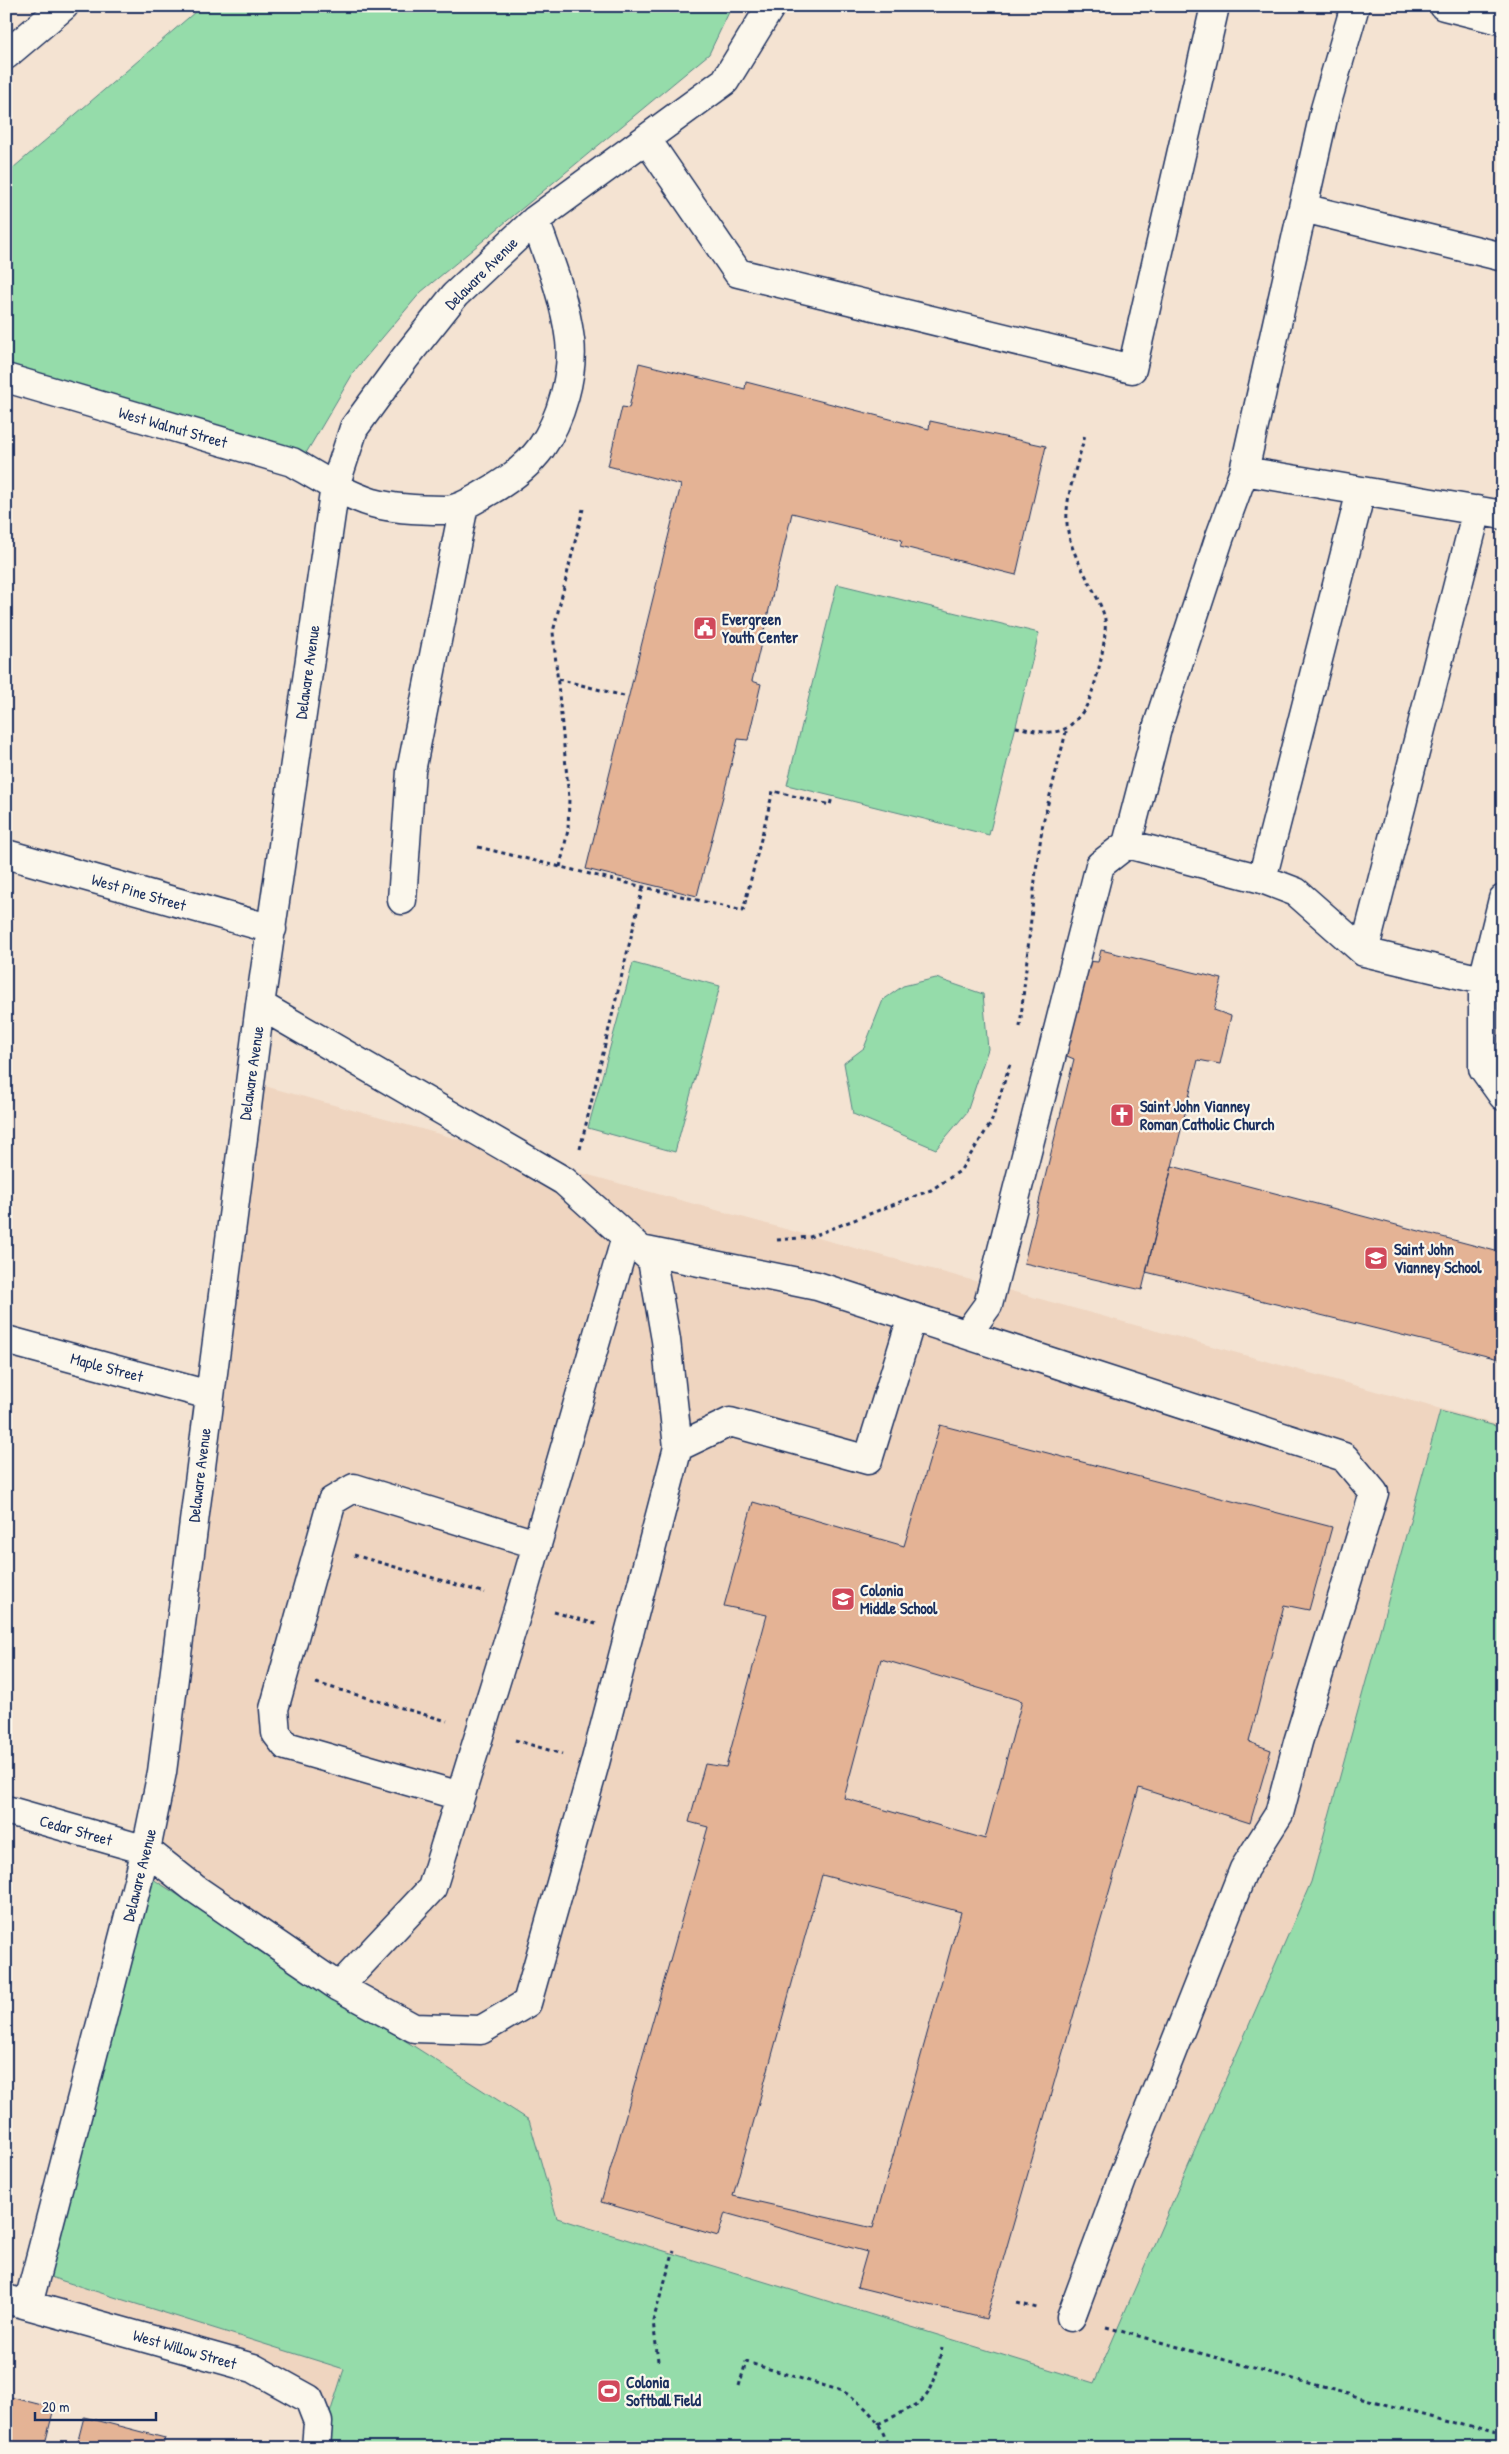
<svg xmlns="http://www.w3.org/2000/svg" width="1509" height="2454" font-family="'Patrick Hand',sans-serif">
<rect width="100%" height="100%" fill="#f4e3d2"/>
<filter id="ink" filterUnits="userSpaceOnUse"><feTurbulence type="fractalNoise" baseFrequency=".02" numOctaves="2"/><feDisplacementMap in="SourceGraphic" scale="10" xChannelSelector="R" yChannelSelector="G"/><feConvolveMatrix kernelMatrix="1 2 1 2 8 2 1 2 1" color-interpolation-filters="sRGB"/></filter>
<g filter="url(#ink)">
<!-- built -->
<path fill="#efd5c0" d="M250 1082 1503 1426V2448H312L309 2399 28 2305 146 1850Z"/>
<!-- green -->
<path fill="#95dcaa" stroke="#588684" d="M202 6H732L709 54 421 292 355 370 302 460 6 371V174Z
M837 584 1039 633 989 835 787 785Z
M633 963 720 986 675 1152 588 1128Z
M936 978 983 994 988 1049 967 1112 936 1149 853 1114 844 1063 864 1048 883 1000 903 986Z
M1440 1411 1503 1428V2448H319L344 2369 34 2272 142 1872 529 2120 557 2218 1094 2383 1311 1882Z"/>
<!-- building -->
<path fill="#e4b395" stroke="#1b2f5e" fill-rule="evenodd" d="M639 363 745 389 746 382 929 429 930 421 1046 446 1016 575 900 546 902 540 792 513 752 681 761 684 748 740 738 739 697 896 586 869 681 485 608 466 622 407 629 408Z
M1101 950 1222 979 1214 1010 1231 1016 1220 1064 1198 1060 1142 1290 1024 1263 1074 1059 1062 1054 1088 961 1098 962Z
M1172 1166 1503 1253V1360L1146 1272Z
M940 1425 1332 1527 1309 1610 1284 1605 1249 1742 1271 1750 1250 1823 1139 1788 986 2319 857 2287 867 2252 725 2213 718 2236 601 2202 708 1827 689 1822 705 1764 726 1767 767 1615 724 1606 753 1502 904 1546ZM881 1659 1022 1701 985 1839 844 1798ZM822 1875 961 1912 873 2228 733 2196Z
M6 2396 54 2408 44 2448H6Z
M84 2417 165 2438 162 2448H76Z"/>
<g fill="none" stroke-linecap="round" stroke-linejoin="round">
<!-- minor casing -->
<g stroke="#1b2f5e" stroke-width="31">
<path id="minor" d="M1355 6 1325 109 1244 471 1219 539 1158 725 1127 844 1262 879 1296 892 1364 952 1503 985
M647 140 738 273 1132 369 1215 6
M1303 208 1503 257
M6 378 292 462C318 477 344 494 373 503 394 509 423 510 445 510 459 510 474 500 486 493 506 482 527 467 541 448 561 420 574 374 570 340 565 299 549 259 535 220
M1244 471 1503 515
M6 854 272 929
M1262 879 1361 491
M1503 899 1483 980V1068L1503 1096
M402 900 411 771 464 505
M1364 952 1477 510
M641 1250 817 1286 1344 1457 1374 1493 1298 1742 1279 1814 1244 1869 1133 2150 1071 2317
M967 1334 988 1305 1100 865 1127 844
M6 1340 209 1395
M678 1447 730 1422 868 1460 912 1317
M460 1796 286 1746 276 1733 274 1709 332 1501 354 1488 536 1544
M6 1810 146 1850 194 1888 339 1987 414 2028 481 2030 527 2003 595 1763 678 1447 666 1340 652 1260 564 1181 260 1005
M339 1987 432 1888 520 1603 626 1237
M6 2299 253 2368 309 2399 318 2422 316 2448
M28 2305 146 1850 162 1772 260 1005 335 486 354 428 405 358 455 295 535 220 725 81 771 6"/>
</g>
<!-- major casing -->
<g stroke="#1b2f5e" stroke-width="31">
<path id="major" d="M1444 6 1503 21"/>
</g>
<!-- highway casing -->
<g stroke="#1b2f5e" stroke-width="31">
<path id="highway" d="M6 55 64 6"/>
</g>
<!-- path -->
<path stroke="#1b2f5e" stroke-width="3" stroke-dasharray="4 4" stroke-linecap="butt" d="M558 679 628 697
M1016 727C1031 730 1053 737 1068 727 1073 723 1080 716 1084 710 1094 696 1110 631 1104 615 1094 584 1069 556 1067 523 1065 494 1079 462 1085 434
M478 847 743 911 773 791 830 805 832 797
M560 867 568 830 569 798 553 632 583 509
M1020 1027 1036 870 1043 823 1067 728
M580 1149 643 887
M777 1240 810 1237 931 1190 960 1171 991 1123 1010 1064
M354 1555 485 1593
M554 1612 596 1624
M316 1683 447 1721
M515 1740 562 1754
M1017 2303 1037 2308
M1106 2327 1503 2437
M658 2361 653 2321 674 2250
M739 2386 746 2362 842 2391C864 2403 883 2423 888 2448
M878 2424C927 2400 931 2404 942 2348"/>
<!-- minor -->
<use href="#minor" stroke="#fbf7ec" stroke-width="28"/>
<!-- major -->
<use href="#major" stroke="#fbf7ec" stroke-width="28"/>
<!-- highway -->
<use href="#highway" stroke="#fbf7ec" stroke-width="28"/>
</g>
</g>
<!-- icons -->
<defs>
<g id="civic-square" transform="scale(1.25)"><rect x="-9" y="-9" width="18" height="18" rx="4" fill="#d1495b" stroke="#fbf7ec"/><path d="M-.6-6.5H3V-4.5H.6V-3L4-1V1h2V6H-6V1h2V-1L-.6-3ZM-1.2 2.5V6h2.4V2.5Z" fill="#fff"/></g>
<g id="church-square" transform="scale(1.25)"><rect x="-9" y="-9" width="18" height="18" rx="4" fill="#d1495b" stroke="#fbf7ec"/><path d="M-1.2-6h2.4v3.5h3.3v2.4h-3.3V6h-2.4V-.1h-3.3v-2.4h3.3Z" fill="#fff"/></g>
<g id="school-square" transform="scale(1.25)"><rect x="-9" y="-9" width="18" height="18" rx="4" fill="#d1495b" stroke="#fbf7ec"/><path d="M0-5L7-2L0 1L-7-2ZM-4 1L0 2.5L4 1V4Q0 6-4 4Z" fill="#fff"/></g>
<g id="stadium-square" transform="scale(1.25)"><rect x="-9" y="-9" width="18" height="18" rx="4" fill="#d1495b" stroke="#fbf7ec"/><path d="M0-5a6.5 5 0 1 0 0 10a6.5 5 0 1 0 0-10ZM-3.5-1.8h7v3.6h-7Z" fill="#fff"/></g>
</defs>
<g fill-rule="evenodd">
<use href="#civic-square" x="705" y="628"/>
<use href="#church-square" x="1122" y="1115"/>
<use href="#school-square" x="1376" y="1258"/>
<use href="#school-square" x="843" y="1599"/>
<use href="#stadium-square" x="609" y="2391"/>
</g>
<g text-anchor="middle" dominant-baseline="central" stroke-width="4.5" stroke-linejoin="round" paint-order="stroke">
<!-- street labels -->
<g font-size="16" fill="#1b2f5e" stroke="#fbf7ec">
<text transform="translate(481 273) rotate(-45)">Delaware Avenue</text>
<text transform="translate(173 427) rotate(16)">West Walnut Street</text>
<text transform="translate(307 672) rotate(-82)">Delaware Avenue</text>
<text transform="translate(139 892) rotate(16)">West Pine Street</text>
<text transform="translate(251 1073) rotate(-82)">Delaware Avenue</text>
<text transform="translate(107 1367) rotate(15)">Maple Street</text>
<text transform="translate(199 1475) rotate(-83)">Delaware Avenue</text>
<text transform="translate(76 1830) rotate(16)">Cedar Street</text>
<text transform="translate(139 1875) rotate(-76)">Delaware Avenue</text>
<text transform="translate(185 2349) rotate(16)">West Willow Street</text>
</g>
<!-- poi labels -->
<g font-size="16" font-weight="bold" fill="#1b2f5e" stroke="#fbf7ec" text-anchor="start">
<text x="722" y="619">Evergreen<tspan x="722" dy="18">Youth Center</tspan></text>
<text x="1140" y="1106">Saint John Vianney<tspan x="1140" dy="18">Roman Catholic Church</tspan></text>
<text x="1394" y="1249">Saint John<tspan x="1394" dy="18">Vianney School</tspan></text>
<text x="860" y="1590">Colonia<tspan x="860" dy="18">Middle School</tspan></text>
<text x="626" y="2382">Colonia<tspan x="626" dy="18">Softball Field</tspan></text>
</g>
</g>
<!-- margin -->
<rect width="1509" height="2454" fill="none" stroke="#fbf7ec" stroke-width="25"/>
<rect x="12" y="12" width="1484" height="2429" fill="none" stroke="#1b2f5e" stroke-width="2" filter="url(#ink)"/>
<!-- scale -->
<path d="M35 2412v8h121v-8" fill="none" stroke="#1b2f5e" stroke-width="2.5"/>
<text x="42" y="2412" font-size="15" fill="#1b2f5e" stroke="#fbf7ec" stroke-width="4" paint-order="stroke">20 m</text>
</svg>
